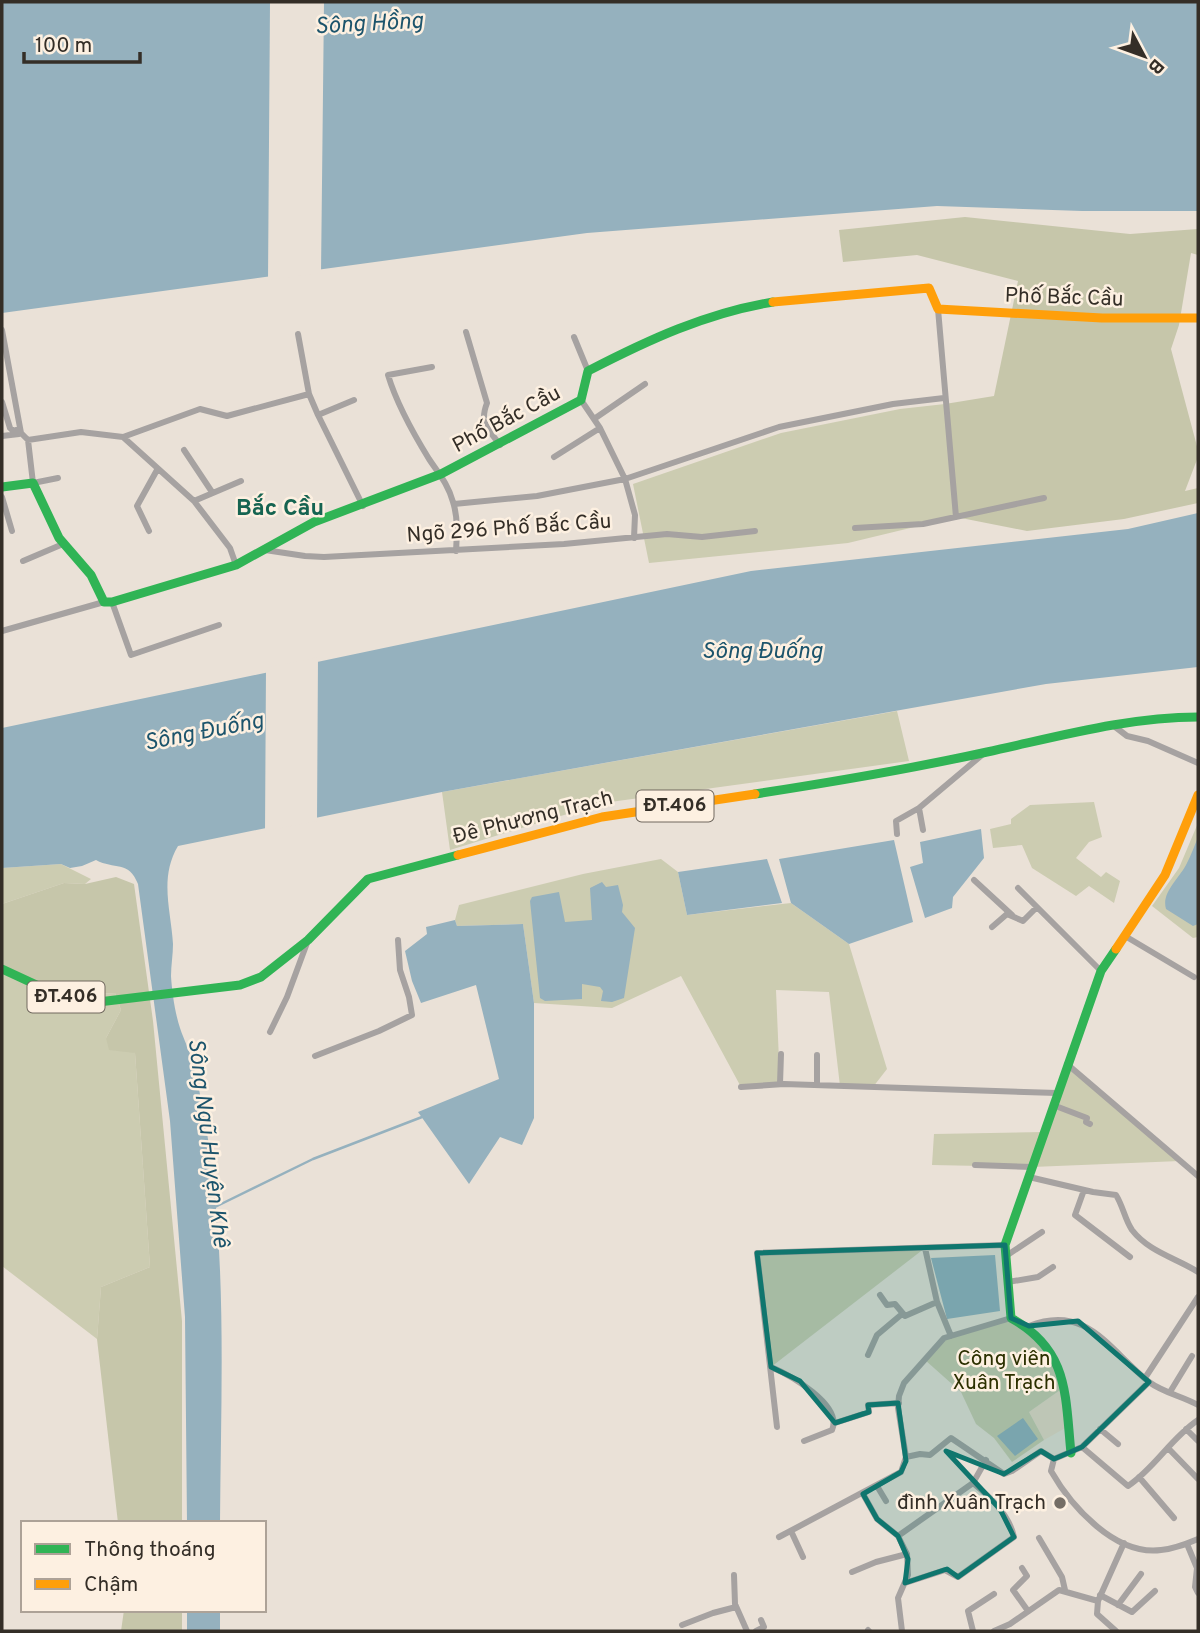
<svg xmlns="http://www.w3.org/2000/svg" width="1200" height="1633" font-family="Overpass,sans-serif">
<rect width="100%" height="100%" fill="#eae1d7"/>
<!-- built -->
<path fill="#eadac8" d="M1063 1388 1065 1428 1044 1440 1029 1412Z"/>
<!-- green -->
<path fill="#ccccb1" d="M945 404 956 517 848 543 649 563 633 484 781 433 900 409Z
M897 711 909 761 603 803 450 850 442 792Z
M1094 802 1102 837 1089 842 1076 858 1101 877 1106 872 1120 881 1114 903 1089 886 1076 896 1032 868 1022 845 993 848 990 829 1011 824V819L1030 805Z
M1198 823V937L1193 938 1152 906 1179 868Z
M661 859 678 872 687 915 791 903 849 944 887 1069 873 1087 840 1086 829 992 776 990 780 1084 741 1087 681 976 612 1008 534 1003 523 924 457 926 455 920 459 905 583 874Z
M61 864 91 879 85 884 64 883 2 904V868Z
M2 970 83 995 115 993 121 1010 106 1038 135 1053 150 1267 101 1287 97 1339 2 1266Z
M1067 1064 1180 1161 1032 1167 932 1165 934 1134 1044 1132Z
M925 1248 771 1367 757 1253Z
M1011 1318 1047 1344 1063 1388 1029 1412 1044 1440 1012 1462 994 1438 976 1424 961 1392 925 1360 944 1338Z"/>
<!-- forest -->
<path fill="#c6c6aa" d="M965 217 1130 234 1198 229V255L1191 253 1179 325 1171 349 1198 450V457L1185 491 1198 488V503L1124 519 1027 531 956 517 945 404 994 396 1018 281 917 255 843 262 839 230Z
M116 877 134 884 153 1021 182 1321V1523H118L97 1339 101 1287 150 1267 135 1053 109 1050 106 1038 121 1010 115 993 81 995 68 994 2 970V904L64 883 85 884Z
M124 1610H182V1631H121Z"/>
<!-- water -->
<path fill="#95b1be" d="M2 2H1198V211H1082L937 206 587 233 2 313Z
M1198 513V667L1046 684 442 792 178 846C159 878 171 910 173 944 173 955 171 965 171 976 172 992 175 1013 180 1028 184 1040 189 1049 193 1063 230 1213 221 1369 220 1523H187L185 1317 170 1121 138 884C129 860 114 870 96 860L82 866 70 868 61 864 2 868V728L751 571 1128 529Z
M981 829 984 858 953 897 952 908 925 918 910 867 923 863 920 842Z
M1198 837V924L1193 926 1166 909C1161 892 1180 878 1187 863 1191 855 1195 845 1198 837Z
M894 840 913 922 849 944 791 903 779 859Z
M767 859 782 903 687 915 678 872Z
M602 882 606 887 618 885 623 905 622 912 635 928 624 998 612 1002 601 1001 603 991 600 987 582 984V999L545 1001 540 998 530 901 532 897 559 892 565 922 592 920 590 888Z
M455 920 457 926 523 924 534 1003V1118L522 1145 500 1137 469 1184 418 1112 499 1079 476 985 421 1003 412 981 405 951 427 934 426 927Z
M995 1255 1000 1311 947 1319 931 1258Z
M1023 1418 1038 1439 1015 1456 997 1436Z
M187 1610H220V1631H187Z"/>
<!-- pier -->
<path fill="#eae1d7" d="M270 2H324L321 273 268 280Z
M318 657 317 821 265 831 266 668Z"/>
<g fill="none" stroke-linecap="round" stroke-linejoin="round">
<!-- stream -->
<path stroke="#95b1be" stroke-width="2.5" d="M213 1208 313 1159 422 1117"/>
<!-- street -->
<path stroke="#a6a2a1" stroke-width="6" d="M938 309 956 517
M2 330 21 433 28 440 33 483 58 478
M466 332 487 403C479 424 488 428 500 445
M298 334 309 394 318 415
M574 337 588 371
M432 367 388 375C397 405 413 433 429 459 439 474 448 484 453 502 458 517 457 535 456 551
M354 400 318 415 363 506
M581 400 600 428 625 479 779 427 893 404 944 398
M2 402 10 428 13 431 20 429
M594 419 645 384
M2 436 19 434
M123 437 200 409 227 416 309 394
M28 440 81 432 123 437 194 501 230 548 236 565
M184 450 212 492
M554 457 600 428
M2 497 12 531
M194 501 241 481
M454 504 537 496 625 479 635 515 634 538
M855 528 923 524 1044 498
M149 531 137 506 157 470
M265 550 305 556 324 557 564 544 667 534 702 537 755 531
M23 561 63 544
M112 602 131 655 219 625
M2 631 104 602
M1114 726 1127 736 1148 741 1198 763
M923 830 919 808 982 755
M897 834 896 821 919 808
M974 880 1012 915
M1018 888 1101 971
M992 927 1007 914 1023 921 1037 907
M1125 936 1194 977
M270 1032 287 997 307 943
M817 1055V1085
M315 1056 379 1031 412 1015 409 997 400 970 398 940
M1067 1064 1198 1176
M780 1084 781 1054
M741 1087 784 1084 1057 1093
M1053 1105 1087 1118 1086 1122 1090 1124
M975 1165 1032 1167
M1029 1177 1093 1192 1116 1195C1123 1206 1125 1220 1132 1230 1149 1252 1176 1258 1198 1272
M1084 1190 1075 1215 1130 1257
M925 1248 937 1302 951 1336
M1006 1256 1042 1232
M1008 1282 1038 1277 1053 1267
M880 1295 887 1305 895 1304 905 1316 937 1302
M1029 1326C1087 1303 1109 1350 1149 1382 1164 1393 1182 1396 1198 1405
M868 1355 877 1335 902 1314
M771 1367C790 1375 843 1405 832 1430L804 1441
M1145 1378 1198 1297
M1170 1392 1192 1356
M835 1423 869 1412 868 1405 899 1403
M777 1427 757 1253 1005 1245
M1100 1429 1118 1444
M1186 1429 1198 1441
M1082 1447 1128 1486C1155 1468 1171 1438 1198 1420
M1168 1448 1198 1479
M906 1457 920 1454 930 1455 951 1438 1004 1474 1012 1471 1041 1451 1054 1459
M1054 1459 1051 1471C1071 1506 1115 1556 1161 1550 1174 1549 1186 1544 1198 1539
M1054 1459 1082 1447 1149 1382
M1139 1477 1174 1518
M877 1486 886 1501
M863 1494 877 1519 898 1536 907 1554 908 1575 898 1598 902 1631
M791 1531 803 1557
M898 1536 973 1483 986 1460
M779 1537 901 1472 906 1457 898 1408 899 1396 904 1383 944 1338 1011 1318
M1039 1538 1062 1577 1065 1590
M1187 1544 1197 1568 1195 1587 1198 1593
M1022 1568 1027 1576 1013 1590 1028 1611
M852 1572 876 1562 907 1554
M734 1575 735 1604 747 1631
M905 1583 945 1570 958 1577 1014 1537C1009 1514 990 1497 973 1483
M1100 1595 1132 1612 1155 1591
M1118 1605 1141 1574
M682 1625 713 1613 736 1607
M868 1630 869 1631
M756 1631 764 1627 761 1620
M973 1631 968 1611 994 1594
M994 1631 1010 1624 1059 1590 1098 1601
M1116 1631 1097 1614 1098 1601 1124 1543"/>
<!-- fast -->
<path stroke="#30b455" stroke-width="9" d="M2 487 33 483 59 538 91 575 104 602H112L236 565 314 522 441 474 581 400 588 371C648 340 706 313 773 302
M755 794C833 782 910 769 987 752 1057 737 1127 717 1198 717
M2 969 56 994 90 1003 240 985 261 977 308 940 368 879 458 855
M1071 1453C1065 1394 1069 1350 1011 1318L1005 1245 1101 971 1116 949"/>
<!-- slow -->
<path stroke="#ff9f0a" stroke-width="9" d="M773 302 929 288 938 309 1102 318H1198
M458 855 602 817 755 794
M1116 949 1165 875 1198 795"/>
</g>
<!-- marked area -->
<path fill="#0f766e" fill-opacity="0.2" stroke="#0f766e" stroke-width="5" stroke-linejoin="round" d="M1005 1245 1011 1318 1029 1326 1078 1321 1149 1382 1082 1447 1054 1459 1041 1451 1004 1474 946 1451 1000 1509 1014 1537 958 1577 947 1569 905 1583 908 1559 898 1536 877 1519 863 1494 901 1472 906 1461 898 1403 868 1405 869 1412 835 1423 800 1381 771 1367 757 1253Z"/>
<!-- markers -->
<circle fill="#746d65" stroke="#fdf0e1" stroke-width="2.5" cx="1060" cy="1503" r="7"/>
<g text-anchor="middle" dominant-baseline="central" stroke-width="5" stroke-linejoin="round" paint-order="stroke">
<!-- shield labels -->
<g fill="#fdf0e1" stroke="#70685f" stroke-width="2">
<rect x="636.5" y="790.5" width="77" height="31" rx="5"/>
<rect x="27.5" y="981.5" width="77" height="31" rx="5"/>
</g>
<g font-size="19" font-weight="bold" fill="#342e27">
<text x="675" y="806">ĐT.406</text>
<text x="66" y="997">ĐT.406</text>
</g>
<!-- street labels -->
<g font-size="21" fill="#342e27" stroke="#fdf0e1">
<text transform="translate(1064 298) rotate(2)">Phố Bắc Cầu</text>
<text transform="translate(507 420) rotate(-28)">Phố Bắc Cầu</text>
<text transform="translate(509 529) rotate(-4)">Ngõ 296 Phố Bắc Cầu</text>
<text transform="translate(533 818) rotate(-14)">Đê Phương Trạch</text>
</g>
<!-- park labels -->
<g font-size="21" fill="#2c3000" stroke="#fdf0e1">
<text x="1004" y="1359">Công viên<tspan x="1004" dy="24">Xuân Trạch</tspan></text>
</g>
<!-- poi labels -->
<g font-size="21" fill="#342e27" stroke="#fdf0e1" text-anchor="end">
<text x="1046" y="1503">đình Xuân Trạch</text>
</g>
<!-- water labels -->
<g font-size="23" font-style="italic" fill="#1c546c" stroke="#fdf0e1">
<text transform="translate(369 25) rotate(-3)">Sông Hồng</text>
<text x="762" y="652">Sông Đuống</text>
<text transform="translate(204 733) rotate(-11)">Sông Đuống</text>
<text transform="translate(207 1143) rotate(83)">Sông Ngũ Huyện Khê</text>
</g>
<!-- neighbourhood labels -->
<g font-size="23" font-weight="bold" fill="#166451" stroke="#fdf0e1">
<text x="280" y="509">Bắc Cầu</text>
</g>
</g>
<!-- border -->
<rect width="1200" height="1633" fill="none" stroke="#342e27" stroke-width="7"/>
<!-- legend -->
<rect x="21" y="1521" width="245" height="91" fill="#fdf0e1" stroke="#ada297" stroke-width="2"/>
<rect x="35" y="1544" width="35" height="10" fill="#30b455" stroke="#ada297" stroke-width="2"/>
<text x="84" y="1556" font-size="21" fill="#342e27">Thông thoáng</text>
<rect x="35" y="1579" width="35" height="10" fill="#ff9f0a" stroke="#ada297" stroke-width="2"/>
<text x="84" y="1591" font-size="21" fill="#342e27">Chậm</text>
<!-- north arrow -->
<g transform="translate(1144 56) rotate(131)" stroke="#fdf0e1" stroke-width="5" paint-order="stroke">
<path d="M0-5L12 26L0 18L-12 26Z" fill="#342e27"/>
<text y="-10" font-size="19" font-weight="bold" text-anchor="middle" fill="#342e27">B</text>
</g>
<!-- scale -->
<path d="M24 52v10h116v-10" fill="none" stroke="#342e27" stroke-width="3.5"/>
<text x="35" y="52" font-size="21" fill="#342e27" stroke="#fdf0e1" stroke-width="5" paint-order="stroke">100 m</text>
</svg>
